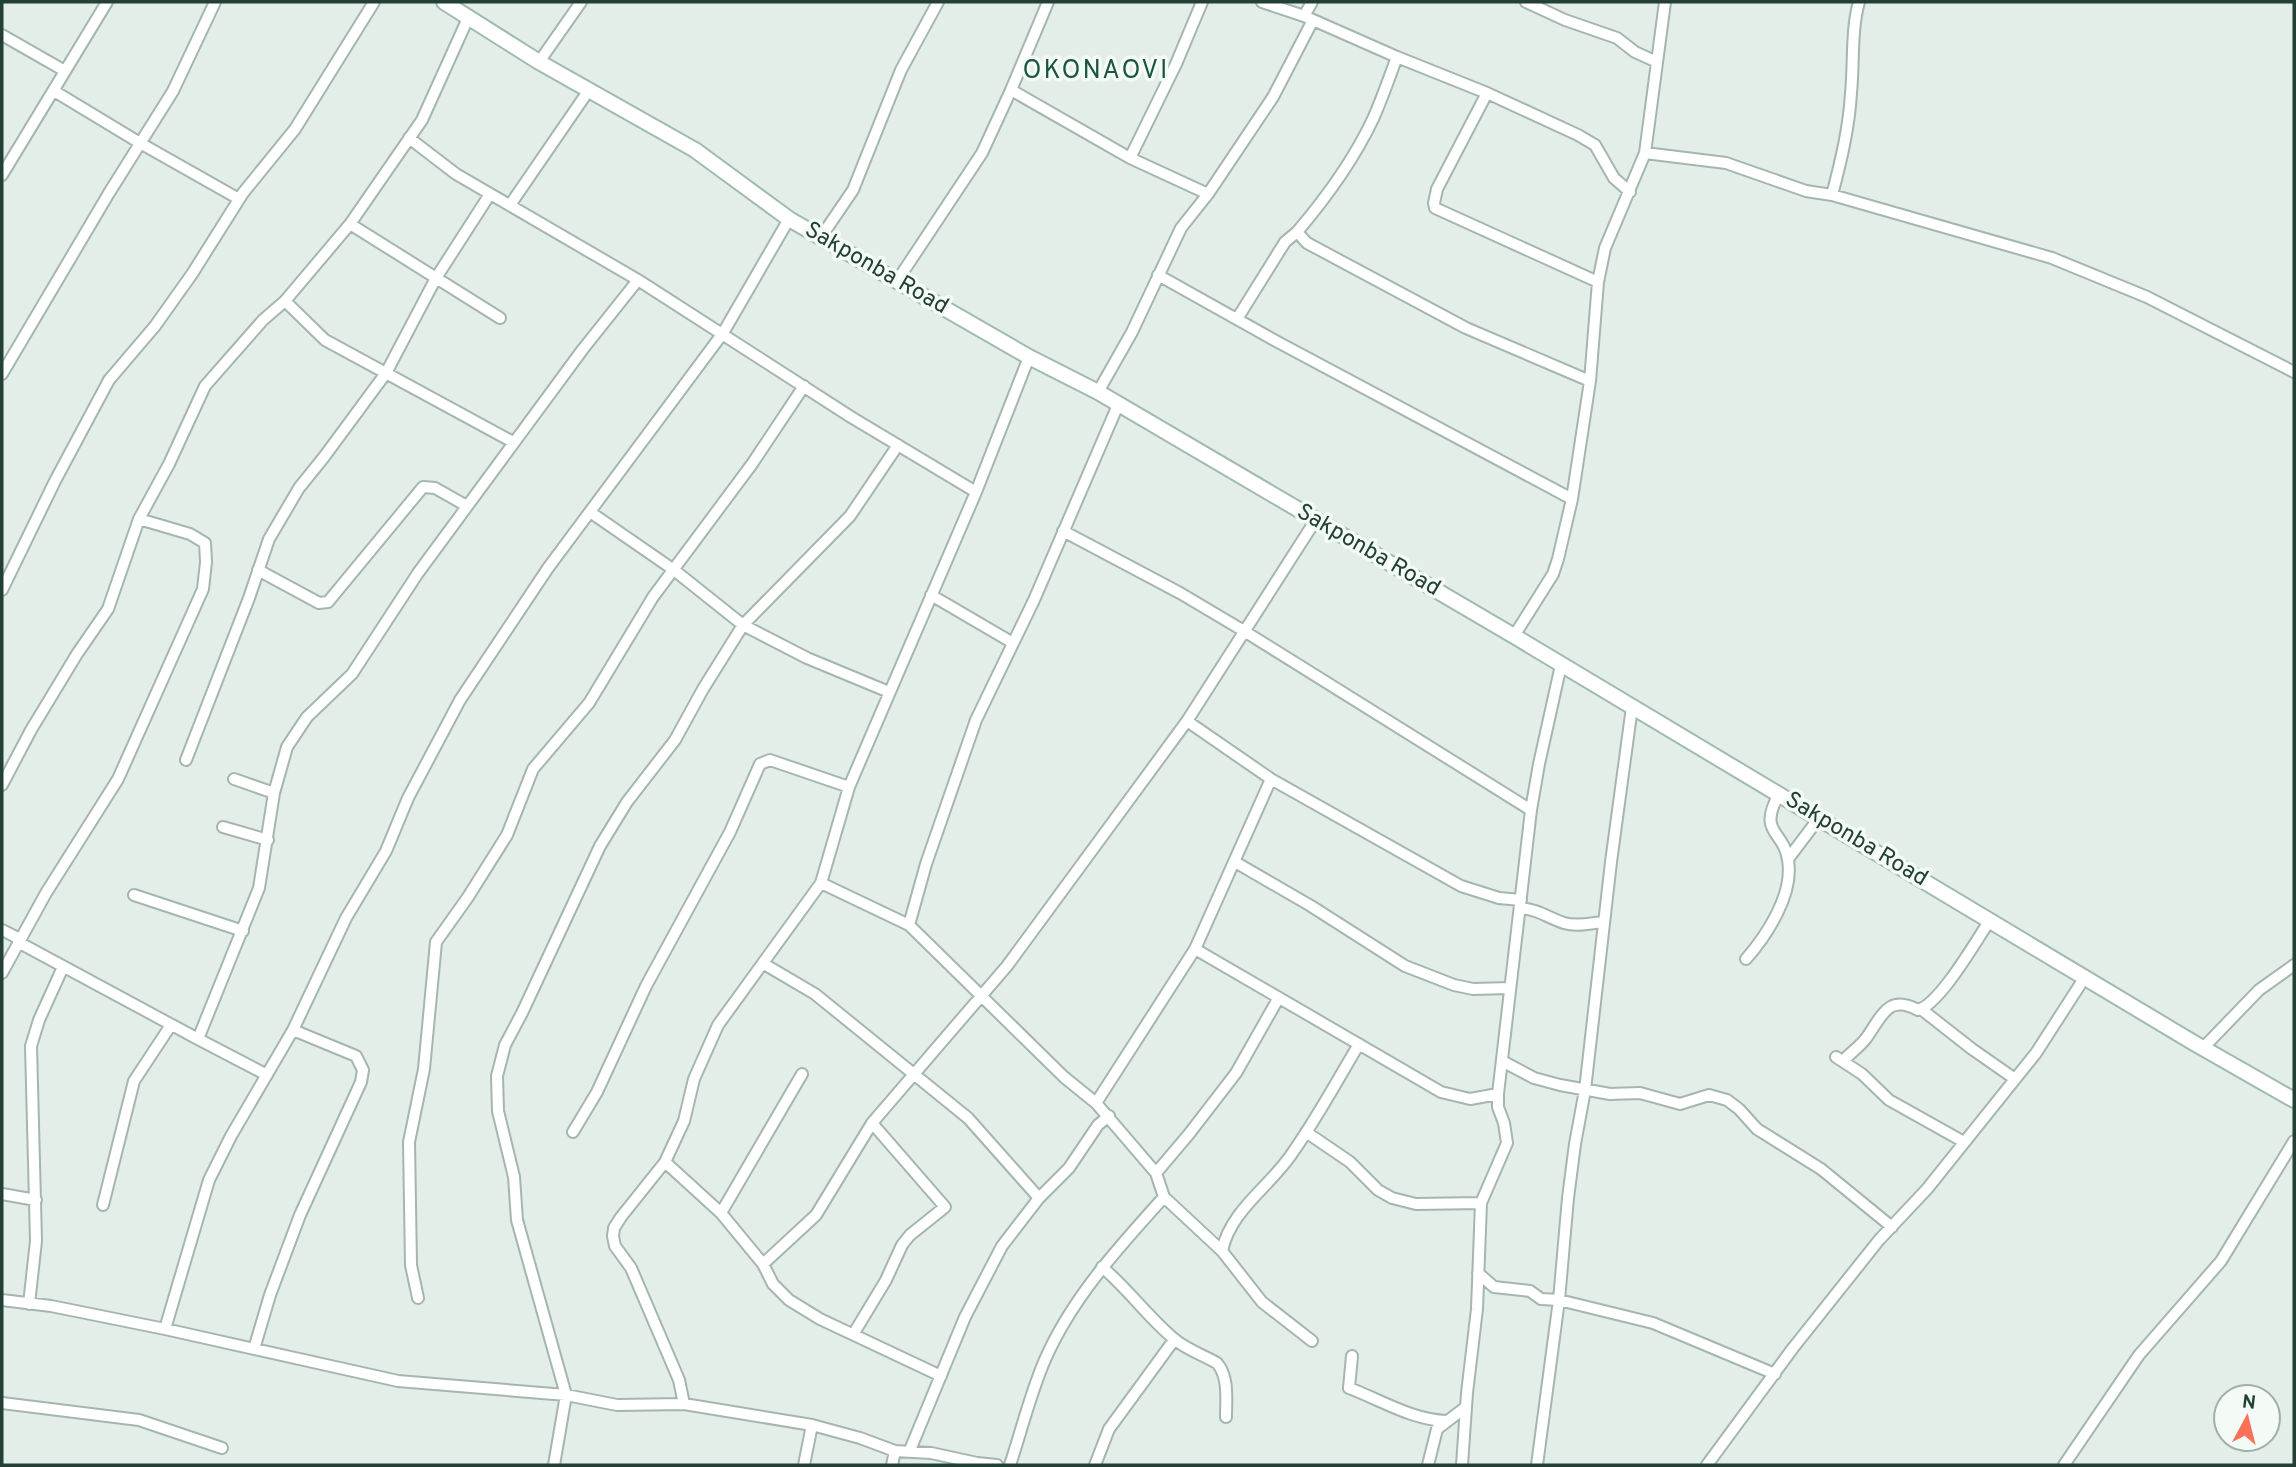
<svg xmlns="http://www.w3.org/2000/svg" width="2296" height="1467" font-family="Overpass,sans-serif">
<rect width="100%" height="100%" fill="#e3eee8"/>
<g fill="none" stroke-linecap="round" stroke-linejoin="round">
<!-- street casing -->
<g stroke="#a5b6af" stroke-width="14">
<path id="street" d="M1262 2 1304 16 1397 57 1487 93 1578 135 1595 145 1614 178 1630 192
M1526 2 1565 20 1617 38 1635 52 1657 62
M1304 16 1312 2
M2 35 65 71
M1397 57C1389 78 1382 99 1373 119 1354 159 1326 198 1297 232L1307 243 1466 328 1590 381
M539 62 581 2
M1011 90 1130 158 1176 64 1202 2
M54 91 140 143 239 199
M1487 93 1437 189 1434 203 1435 208 1598 282
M409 138 456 174 638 280 851 417 976 492
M1645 153 1726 163 1806 191 1832 195 2052 258 2147 297 2294 372
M1130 158 1208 194
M2 175 107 2
M1832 195C1841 161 1849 128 1851 93 1854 63 1851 30 1859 2
M510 205 589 90
M350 224 500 318
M821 237 853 190 901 70 938 2
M1158 275 1274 340 1572 499
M897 281 982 153 1011 90 1048 2
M285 301 325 340 513 442
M1237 319 1285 242 1297 232
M2 374 109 193 173 91 215 2
M1098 392 1132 332 1181 228 1208 194 1273 97 1313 20
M590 512 674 570 743 625 807 658 889 692
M1063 531 1180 593 1244 631 1531 810
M258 570 319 603 328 602 423 487 435 488 467 506
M2 590 55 481 109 380 155 326 192 274 243 193 295 129 374 2
M931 595 1013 643
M1514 636 1553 574 1558 559 1572 499 1590 381 1598 282 1605 248 1645 153 1665 2
M1187 721 1271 779 1461 886 1499 898 1521 900
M186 760 249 598 269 539 299 488 324 457 386 373 436 278 490 194
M234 779 274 793
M2 785 31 730 77 654 108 609 139 519 169 464 205 386 263 320 285 301 350 224 422 120 469 16
M223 827 268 840
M1788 859 1819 818
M1235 862 1311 906 1405 966 1454 985 1473 989 1510 988
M821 883 909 925 1064 1077 1096 1103 1195 949 1271 779
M134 895 243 931
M1520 908C1540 910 1546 917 1564 923 1577 927 1591 923 1604 922
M909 925 926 864 976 720 1034 600 1118 405
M2 930 20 939
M18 942 198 1039 259 888 274 793 287 747 307 717 352 674 418 573 583 349 638 280
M1195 949 1441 1092 1470 1099 1498 1094
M1746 959C1767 935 1794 894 1788 860 1784 830 1757 834 1779 794
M764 964 815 994 968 1118 1039 1198
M2 973 46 893 118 779 203 589 206 562 205 543 190 534 139 519
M1921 1009 1972 1049 2015 1079
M198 1039 267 1075
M2203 1048 2259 990 2294 965
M1836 1057 1862 1074 1889 1100 1964 1142
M1502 1061 1534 1078 1560 1085 1610 1094 1640 1093 1680 1104 1709 1095 1727 1100 1739 1109 1757 1129 1821 1169 1892 1227
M1843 1061C1850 1053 1861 1046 1867 1037 1882 1016 1888 994 1918 1010 1940 1004 1976 941 1990 920
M1096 1103 1156 1173 1164 1197 1222 1251 1262 1302 1312 1341
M573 1132 597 1092 646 986 730 832 760 764 770 760 849 787
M1306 1132 1350 1162 1378 1190 1392 1198 1416 1204 1481 1203
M665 1162 684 1121 694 1079 718 1025 821 883 849 787 976 492 1029 357
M1156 1173 1189 1134 1236 1073 1278 999
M2 1194 36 1200
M103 1205 134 1081 171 1025
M721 1213 802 1074
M1222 1251C1230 1211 1269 1187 1291 1155 1316 1120 1337 1081 1359 1044
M763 1264 816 1215 872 1123 1007 966 1187 721 1315 521
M1102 1267C1128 1289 1147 1316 1173 1338 1185 1349 1203 1355 1217 1363 1229 1377 1226 1399 1226 1417
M1478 1273 1494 1287 1530 1291 1541 1299 1559 1300 1653 1323 1775 1374
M418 1298 411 1265 409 1142 424 1069 436 942 468 897 507 835 533 769 589 703 653 597 752 464 804 386
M2 1300 51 1306 165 1329 398 1381 566 1395 617 1405 684 1404 812 1425 860 1438 895 1451 931 1453 977 1463 997 1465
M29 1304 36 1241 31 1046 39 1020 63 967
M165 1329 209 1180 231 1136 293 1030 346 918 386 851 408 798 460 700 548 568 723 333 789 219
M854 1333 886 1280 902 1245 910 1235 945 1207 872 1123
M254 1349 270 1295 300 1215 361 1082 363 1070 356 1056 293 1030
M1352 1356 1349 1388C1381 1400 1412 1420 1447 1421
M2 1403 139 1420 222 1448
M684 1404 679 1380 631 1268 615 1246 613 1236 614 1228 621 1217 665 1162 721 1213 763 1264 773 1284 789 1300 820 1319 941 1376
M910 1450 965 1317 1002 1246 1039 1198 1069 1168 1098 1125 1109 1116
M554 1465 566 1395 517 1220 514 1177 498 1111 497 1076 505 1045 522 1013 600 846 627 802 675 740 703 689 743 625 850 516 898 445
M804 1465 812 1425
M892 1465 895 1451
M1010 1465C1021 1432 1030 1395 1044 1362 1071 1299 1118 1248 1164 1197
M1095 1465 1109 1429 1174 1340
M1428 1465 1437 1429 1466 1407
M1462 1465 1467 1393 1477 1309 1481 1203 1507 1143 1504 1123 1498 1107V1094L1531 810 1539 764 1561 665
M1537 1465 1559 1300 1568 1198 1575 1144 1585 1090 1611 862 1632 707
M1707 1465 1793 1348 1879 1240 1927 1189 2036 1053 2085 977
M2064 1465 2139 1355 2221 1261 2294 1141"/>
</g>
<!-- secondary casing -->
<g stroke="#a1baaf" stroke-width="18">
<path id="secondary" d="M444 2 539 62 695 150 789 219 1029 357 1098 392 1514 636 2194 1043 2294 1100"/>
</g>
<!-- street -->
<use href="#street" stroke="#fff" stroke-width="10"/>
<!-- secondary -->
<use href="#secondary" stroke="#fff" stroke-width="14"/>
</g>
<g text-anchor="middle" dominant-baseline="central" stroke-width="7" stroke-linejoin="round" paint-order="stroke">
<!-- street labels -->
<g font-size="23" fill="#224036" stroke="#f4faf6">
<text transform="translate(876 269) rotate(30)">Sakponba Road</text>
<text transform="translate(1368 551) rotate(30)">Sakponba Road</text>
<text transform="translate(1856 840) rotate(31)">Sakponba Road</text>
</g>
<!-- quarter labels -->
<g font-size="26" letter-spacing="2" fill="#1c5442" stroke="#f4faf6">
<text x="1096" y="71">OKONAOVI</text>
</g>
</g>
<!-- border -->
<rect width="2296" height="1467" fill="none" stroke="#224036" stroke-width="7"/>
<!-- north arrow -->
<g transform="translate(2247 1418) rotate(7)"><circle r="33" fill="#f4faf6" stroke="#a0b0a9" stroke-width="2"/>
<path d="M0-5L12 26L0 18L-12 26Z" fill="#f97156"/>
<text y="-10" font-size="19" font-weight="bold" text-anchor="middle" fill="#224036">N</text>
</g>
</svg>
